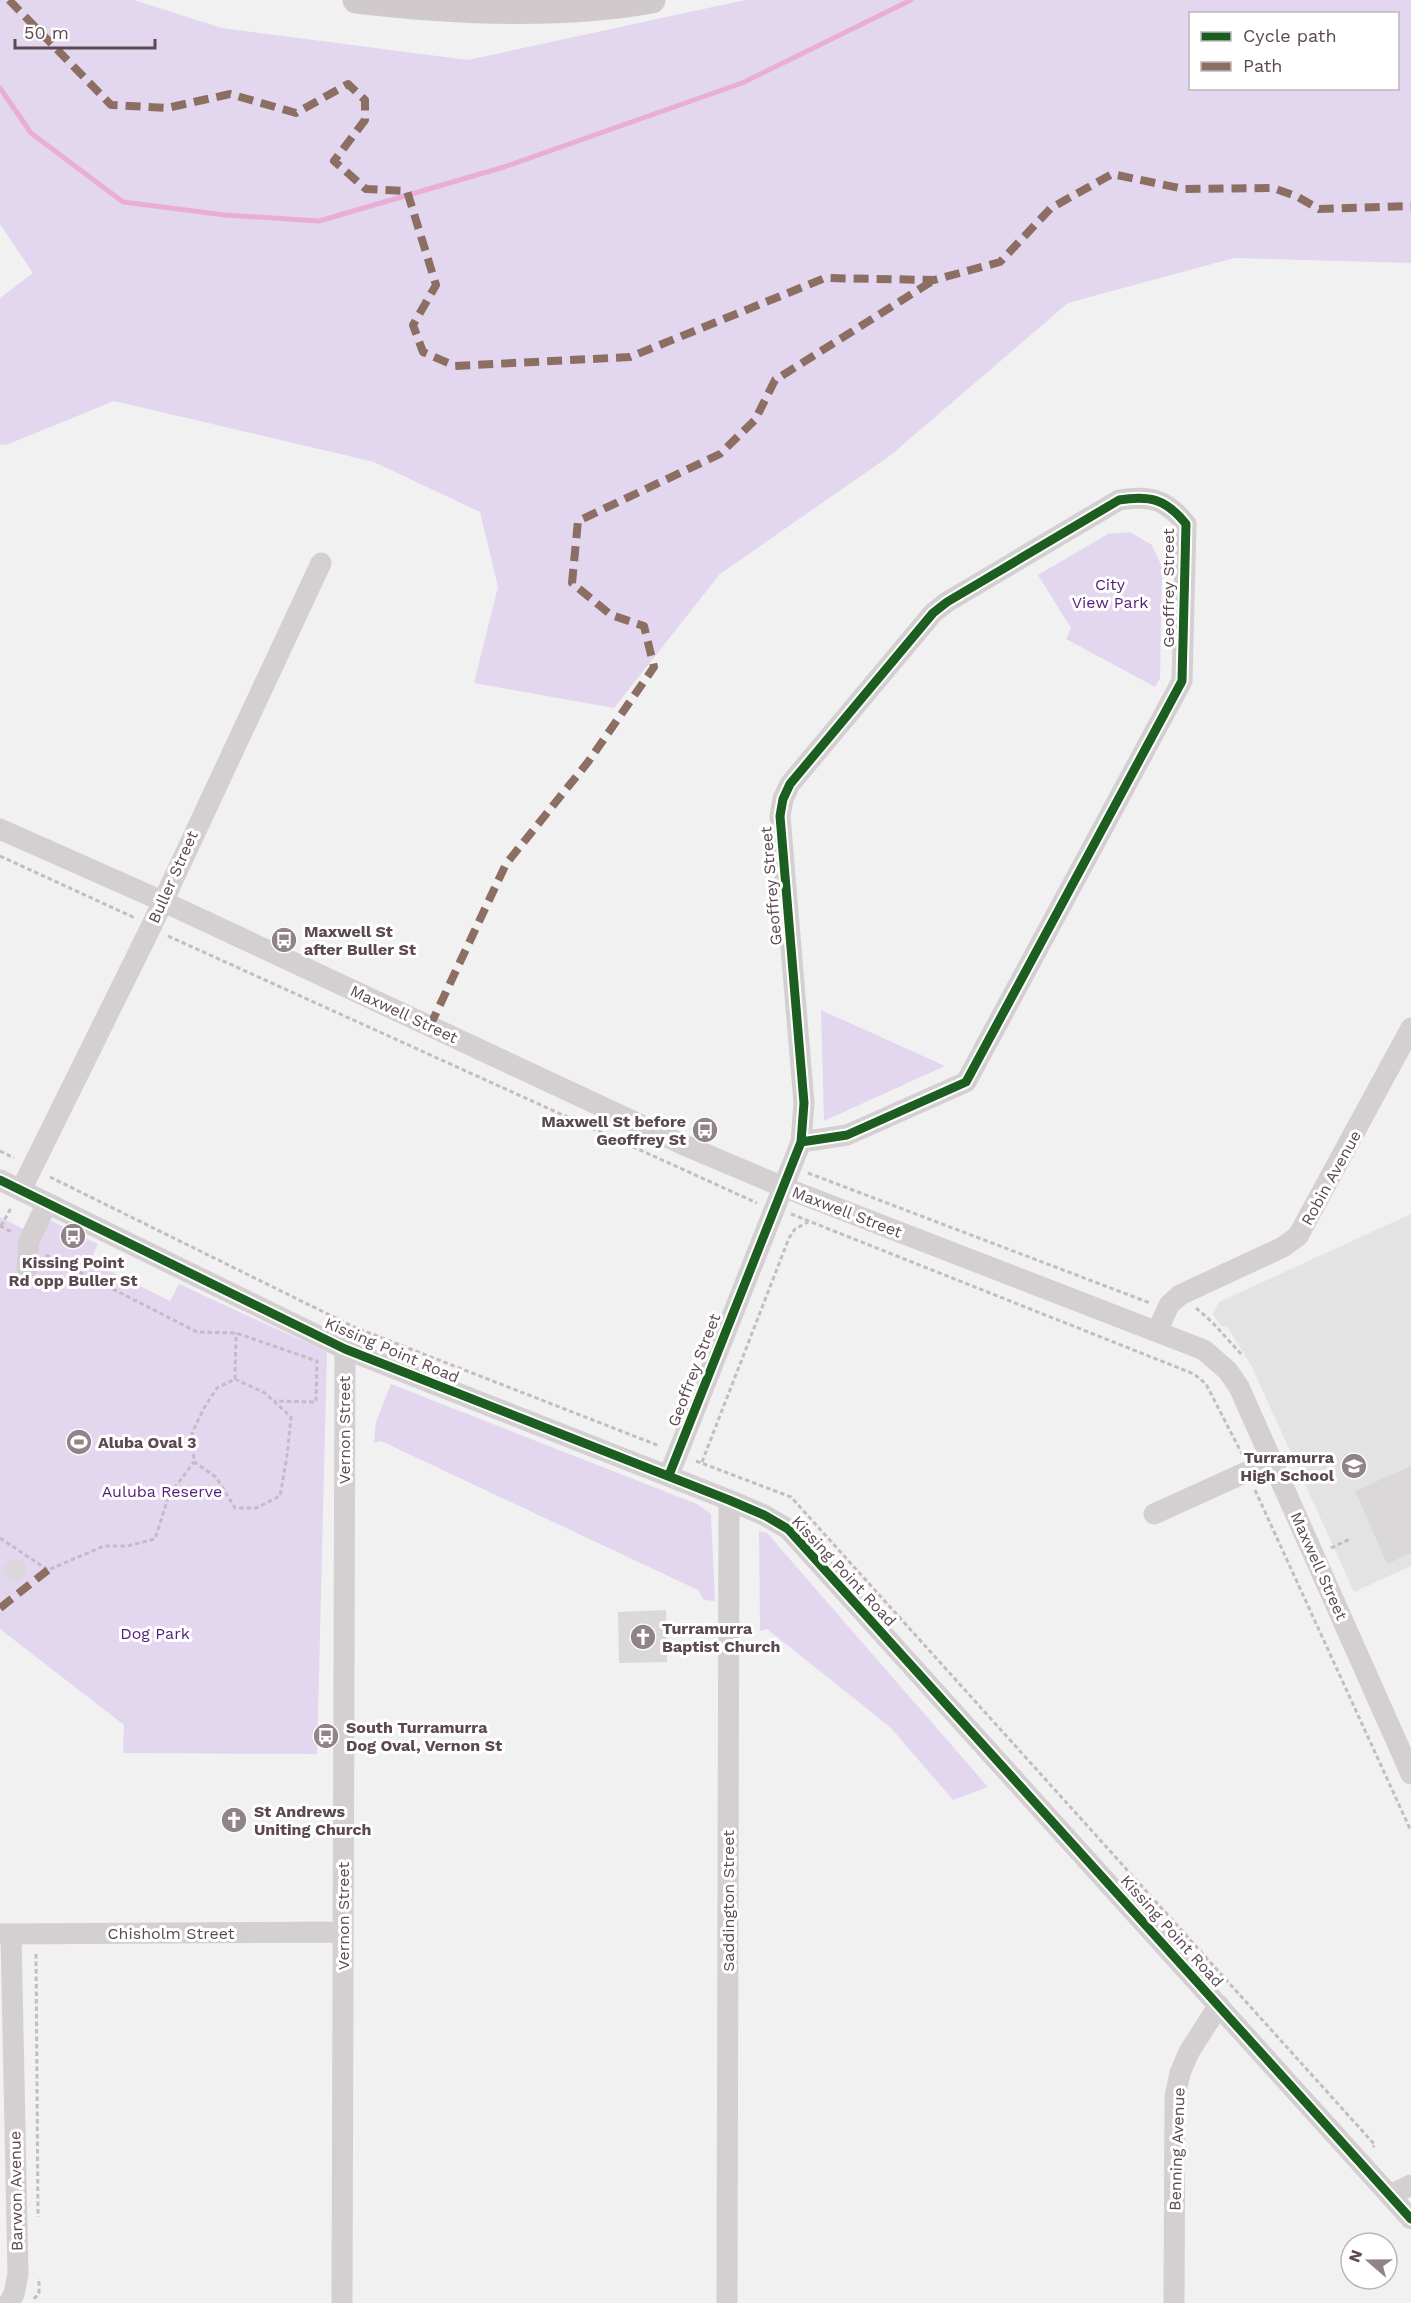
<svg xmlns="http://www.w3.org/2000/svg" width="1411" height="2303" font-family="'Work Sans',sans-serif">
<rect width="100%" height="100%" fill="#f1f1f1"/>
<!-- education -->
<path fill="#e2e3e2" d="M1411 1214V1566L1354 1592 1251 1365 1228 1328 1220 1325 1213 1314 1219 1302Z"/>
<!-- green -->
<path fill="#e3d7ef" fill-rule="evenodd" d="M0 0H134L222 28 468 60 745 0H1411V263L1234 258 1068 303 891 455 720 574 614 708 474 683 498 587 480 512 374 462 114 401 6 445 0 444V298L33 273 0 224ZM1190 14H1398V88H1190Z
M1130 532 1152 545 1162 567 1160 678 1155 687 1066 639 1071 628 1038 575 1108 534Z
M821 1010 945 1066 824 1121Z
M0 1217 40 1238 50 1220 98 1244 90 1261 170 1301 179 1284 327 1352 317 1754 123 1753 124 1725 0 1629Z
M391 1384 697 1504 711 1514 715 1601 704 1600 698 1590 381 1441 374 1443 376 1422Z
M759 1531 767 1533 988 1787 953 1800 890 1727 767 1629 760 1631Z"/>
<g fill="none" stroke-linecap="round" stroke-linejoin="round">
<!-- stream -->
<path stroke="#eaaed6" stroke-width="5" d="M0 88 31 133 123 202 225 215 319 221 504 167 742 83 911 0"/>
</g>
<!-- building -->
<path fill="#dbd8d9" d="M1411 1466V1553L1387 1564 1355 1491Z
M4 1570a11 11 0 1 1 22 0a11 11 0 1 1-22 0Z
M666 1610 667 1662 619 1663 618 1612Z"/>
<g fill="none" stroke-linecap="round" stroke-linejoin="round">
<!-- path -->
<path stroke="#c5bbc6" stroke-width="3" stroke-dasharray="4.5 3" stroke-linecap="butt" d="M0 856 135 918
M168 936 757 1203
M0 1151 14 1158
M808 1173 1150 1303
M50 1177 354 1327 657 1445
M791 1214 1194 1374 1206 1384 1242 1454
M0 1226 12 1232
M1 1226 11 1208
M46 1255 197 1332 236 1333 317 1361 316 1402 274 1401
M1196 1308 1212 1322 1242 1355
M235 1379 265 1393 291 1417 287 1456 280 1496 256 1508H235L216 1477 194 1462 192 1433 204 1408 217 1388Z
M235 1379 236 1333
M696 1461 791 1497 1375 2145 1373 2147
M702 1462 789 1238 795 1229 808 1222
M1255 1490 1411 1831
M0 1538 48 1570 104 1546H127L155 1539 169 1495 194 1462
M1331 1548 1350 1539
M36 1954 38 2217
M34 2299 39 2293V2278"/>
<!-- minor -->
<path stroke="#d4cfd1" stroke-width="21" d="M0 829 162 901 684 1145 783 1187 1204 1350 1228 1371 1239 1387 1411 1774
M0 1180 345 1349 729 1500 764 1515 788 1529 1411 2219
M21 1190 151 927 321 563
M27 1268 29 1241 47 1203
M1158 1330 1169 1305 1180 1295 1283 1247 1298 1236 1411 1028
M669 1475 801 1142 804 1103 780 816 783 799 790 784 933 613 947 602 1119 500C1150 495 1166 499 1186 524L1182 681 966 1082 847 1135 801 1142
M1154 1514 1273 1460
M0 1934 343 1932
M1390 2195 1411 2185
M9 2303 14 2294 18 2274 11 1934
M342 2303 345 1349
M727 2303 729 1500
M1174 2303 1175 2097 1180 2073 1189 2052 1219 2005"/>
<!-- major -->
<path stroke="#d0cacc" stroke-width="27" d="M356 0C450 11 558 17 652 0"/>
<!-- quiet -->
<path stroke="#8d6e63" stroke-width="8" stroke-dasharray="15 8" stroke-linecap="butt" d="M9 0 111 105 167 108 230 94 296 113 348 84 365 100V120L334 161 366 189 407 191 436 285 413 325 423 352 455 366 630 357 825 278 934 280 1000 262 1051 208 1112 174 1184 189 1273 188 1298 197 1319 209 1411 206
M430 1026 506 864 588 762 654 667 644 626 611 615 572 583 578 521 720 454 755 420 775 380 934 280
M0 1608 48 1570"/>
<!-- cycleway casing -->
<g stroke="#fff" stroke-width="13">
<path id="cycleway" d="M0 1180 345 1349 729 1500 764 1515 788 1529 1411 2219
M669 1475 801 1142 804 1103 780 816 783 799 790 784 933 613 947 602 1119 500C1150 495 1166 499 1186 524L1182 681 966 1082 847 1135 801 1142"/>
</g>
<!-- cycleway -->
<use href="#cycleway" stroke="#1b5e20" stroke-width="9"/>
</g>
<!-- icons -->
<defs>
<g id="bus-disc" transform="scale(1.35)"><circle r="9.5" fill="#908489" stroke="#fff"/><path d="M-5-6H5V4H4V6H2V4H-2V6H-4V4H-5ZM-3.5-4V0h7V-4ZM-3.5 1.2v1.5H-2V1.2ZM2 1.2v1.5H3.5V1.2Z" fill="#fff"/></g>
<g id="stadium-disc" transform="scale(1.35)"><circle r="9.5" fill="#908489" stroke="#fff"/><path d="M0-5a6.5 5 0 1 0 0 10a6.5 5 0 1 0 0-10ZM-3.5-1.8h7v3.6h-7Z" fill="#fff"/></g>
<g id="school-disc" transform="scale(1.35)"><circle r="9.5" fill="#908489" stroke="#fff"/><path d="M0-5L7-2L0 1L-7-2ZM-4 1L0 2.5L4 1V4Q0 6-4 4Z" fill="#fff"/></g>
<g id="church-disc" transform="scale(1.35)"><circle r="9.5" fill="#908489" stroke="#fff"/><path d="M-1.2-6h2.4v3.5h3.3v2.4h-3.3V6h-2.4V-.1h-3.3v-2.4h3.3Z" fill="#fff"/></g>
</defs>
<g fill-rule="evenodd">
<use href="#bus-disc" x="284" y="940"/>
<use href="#bus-disc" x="705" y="1130"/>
<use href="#bus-disc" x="73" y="1236"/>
<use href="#stadium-disc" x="79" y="1442"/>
<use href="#school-disc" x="1354" y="1466"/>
<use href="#church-disc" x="643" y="1637"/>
<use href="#bus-disc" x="326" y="1736"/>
<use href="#church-disc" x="234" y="1820"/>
</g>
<g text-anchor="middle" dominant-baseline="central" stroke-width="6" stroke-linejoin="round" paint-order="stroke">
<!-- park labels -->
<g font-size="16" fill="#561d7a" stroke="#fff">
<text x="1110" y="584">City<tspan x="1110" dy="18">View Park</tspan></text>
<text x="162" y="1491">Auluba Reserve</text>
<text x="155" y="1633">Dog Park</text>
</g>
<!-- street labels -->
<g font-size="16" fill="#5c4951" stroke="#fff">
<text transform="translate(1168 588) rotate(-90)">Geoffrey Street</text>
<text transform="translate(173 877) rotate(-66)">Buller Street</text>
<text transform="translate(771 886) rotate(-95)">Geoffrey Street</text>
<text transform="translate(404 1014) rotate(25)">Maxwell Street</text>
<text transform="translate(1331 1178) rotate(-61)">Robin Avenue</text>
<text transform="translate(847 1212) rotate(21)">Maxwell Street</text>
<text transform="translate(392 1350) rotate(23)">Kissing Point Road</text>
<text transform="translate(694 1370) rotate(-69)">Geoffrey Street</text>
<text transform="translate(344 1430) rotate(-90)">Vernon Street</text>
<text transform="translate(1319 1566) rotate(66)">Maxwell Street</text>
<text transform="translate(844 1571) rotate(47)">Kissing Point Road</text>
<text transform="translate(728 1901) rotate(-90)">Saddington Street</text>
<text transform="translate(343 1916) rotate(-90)">Vernon Street</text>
<text transform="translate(1172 1931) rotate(48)">Kissing Point Road</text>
<text x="171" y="1933">Chisholm Street</text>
<text transform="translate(1177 2149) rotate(-88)">Benning Avenue</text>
<text transform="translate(16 2191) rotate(-91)">Barwon Avenue</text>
</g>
<!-- poi labels -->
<g font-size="16" font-weight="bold" fill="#5c4951" stroke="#fff" text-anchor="start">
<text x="304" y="931">Maxwell St<tspan x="304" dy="18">after Buller St</tspan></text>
<text x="686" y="1121" text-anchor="end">Maxwell St before<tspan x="686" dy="18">Geoffrey St</tspan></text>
<text x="73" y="1262" text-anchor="middle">Kissing Point<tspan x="73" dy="18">Rd opp Buller St</tspan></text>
<text x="98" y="1442">Aluba Oval 3</text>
<text x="1334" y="1457" text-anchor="end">Turramurra<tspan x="1334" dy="18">High School</tspan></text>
<text x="662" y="1628">Turramurra<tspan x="662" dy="18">Baptist Church</tspan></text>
<text x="346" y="1727">South Turramurra<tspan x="346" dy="18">Dog Oval, Vernon St</tspan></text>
<text x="254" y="1811">St Andrews<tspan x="254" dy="18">Uniting Church</tspan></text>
</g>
</g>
<!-- legend -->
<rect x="1189" y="12" width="210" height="78" fill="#ffffff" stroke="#beb6b9" stroke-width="1.5"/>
<rect x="1201" y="32" width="30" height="9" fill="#1b5e20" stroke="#beb6b9" stroke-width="1.5"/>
<text x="1243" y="42" font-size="18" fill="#5c4951">Cycle path</text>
<rect x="1201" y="62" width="30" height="9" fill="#8d6e63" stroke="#beb6b9" stroke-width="1.5"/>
<text x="1243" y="72" font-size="18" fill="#5c4951">Path</text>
<!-- north arrow -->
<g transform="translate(1369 2261) rotate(290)"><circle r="28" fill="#ffffff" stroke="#beb6b9" stroke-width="1.5"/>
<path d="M0-4.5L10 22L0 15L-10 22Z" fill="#908489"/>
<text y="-9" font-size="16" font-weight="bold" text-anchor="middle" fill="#5c4951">N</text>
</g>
<!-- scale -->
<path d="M15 39v9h140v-9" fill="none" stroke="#5c4951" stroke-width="3"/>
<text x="24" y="39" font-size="18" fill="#5c4951" stroke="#ffffff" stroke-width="4.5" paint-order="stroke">50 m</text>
</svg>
